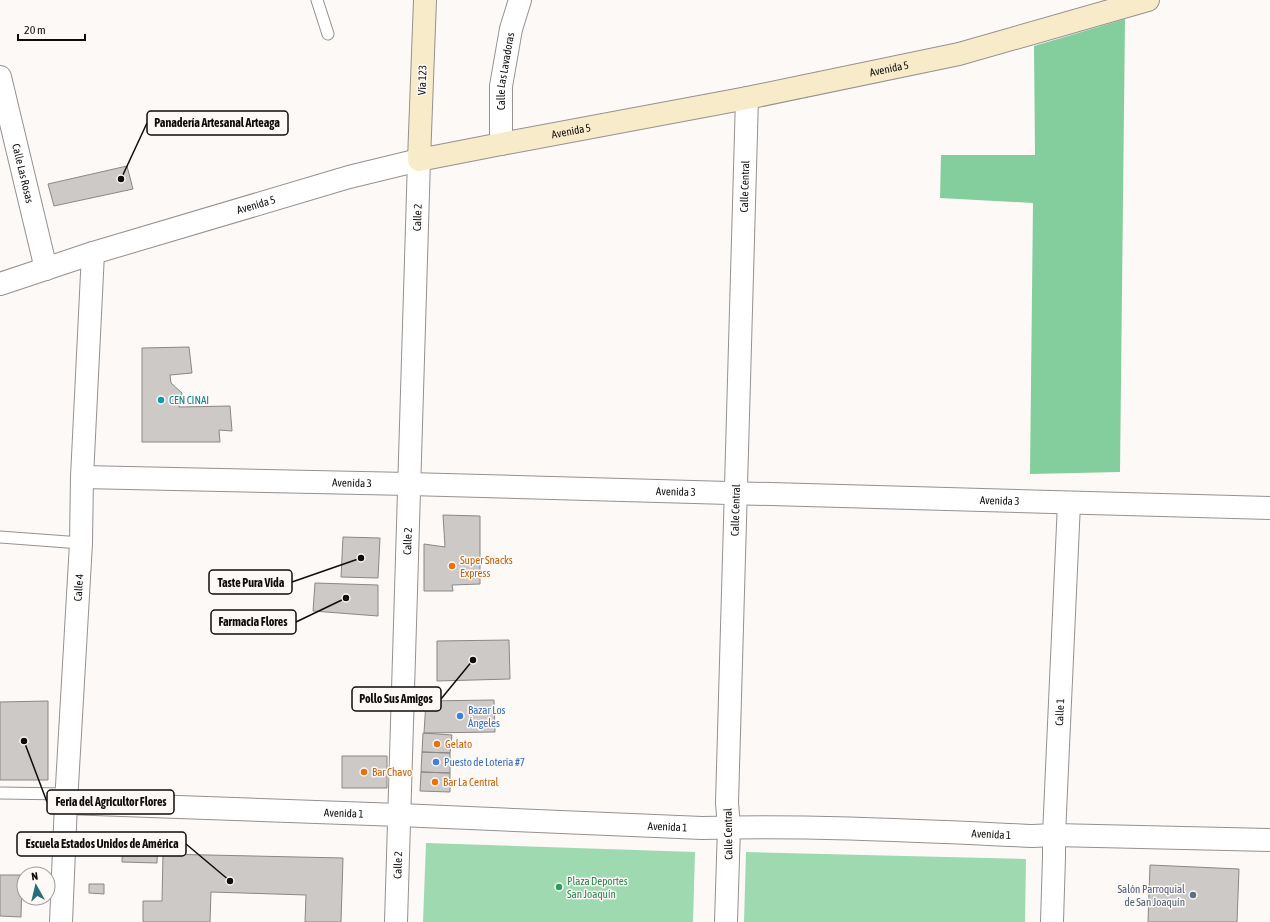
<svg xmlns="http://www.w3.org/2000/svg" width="1270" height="922" font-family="'Asap Condensed',sans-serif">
<rect width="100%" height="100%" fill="#fdf9f7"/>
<!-- green -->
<path fill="#9ed9b0" d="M426 843 695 852 693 922H423Z
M746 852 1026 859 1025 922H744Z"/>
<!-- forest -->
<path fill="#84cd9d" d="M1125 19 1120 472 1030 474 1033 203 940 198 941 155H1035L1034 46Z"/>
<!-- building -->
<path fill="#cdc9c7" stroke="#8b8786" d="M127 166 133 189 54 206 48 184Z
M189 347 192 373 170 375 171 383 182 393 179 407 230 406 232 431 219 430 220 442H142V348Z
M443 515 480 516V584L452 585 453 591H424V544L445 547Z
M343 537 380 538 378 578 341 577Z
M315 583 378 585V616L313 611Z
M509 640 510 679 437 681V641Z
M494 700 495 732 424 733 426 701Z
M48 701V780H0V702Z
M423 733 452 735 450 753 422 752Z
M422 752 450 753V773L421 772Z
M342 756H387V788H342Z
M421 772 450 773V792L420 791Z
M123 833H158L157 863 122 862Z
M163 854 343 858 341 922H305L306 895 211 892 210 922H143V901H162Z
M1150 865 1239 869 1237 922H1148Z
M0 875H22L21 917 0 916Z
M89 884H104V894L89 893Z"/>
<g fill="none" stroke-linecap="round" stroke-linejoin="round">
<!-- service casing -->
<g stroke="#94918f" stroke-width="13">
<path id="service" d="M317 0 328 34
M0 537 81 543
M0 793 67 794"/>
</g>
<!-- minor casing -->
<g stroke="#94918f" stroke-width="24">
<g id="minor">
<path id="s1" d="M0 77 46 269"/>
<path id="s2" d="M501 144V86L511 29 520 0"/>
<path id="s3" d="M0 284 93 253 349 177 419 160"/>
<path id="s4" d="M82 477 409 484 1270 508"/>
<path id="s5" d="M66 803 399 815 702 828C812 825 922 831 1033 836L1054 835 1270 840"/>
<path id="s6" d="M61 922 66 803 81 543 82 477 93 253"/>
<path id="s7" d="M726 922 729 827 727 803 747 98"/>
<path id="s8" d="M1052 922 1054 857V835L1069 503"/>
</g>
</g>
<!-- tertiary casing -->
<g stroke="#94918f" stroke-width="24">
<g id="tertiary">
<path id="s9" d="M396 922 419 160"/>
</g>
</g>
<!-- secondary casing -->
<g stroke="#94918f" stroke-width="24">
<g id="secondary">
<path id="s10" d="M425 0 419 160 501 144 747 98 959 54 1148 0"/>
</g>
</g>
<!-- service -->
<use href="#service" stroke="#fff" stroke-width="11"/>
<!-- minor -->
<use href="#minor" stroke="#fff" stroke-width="22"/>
<!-- tertiary -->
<use href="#tertiary" stroke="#fff" stroke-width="22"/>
<!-- secondary -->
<use href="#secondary" stroke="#f7ebca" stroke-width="22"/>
</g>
<!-- markers -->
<circle fill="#0f9aa8" stroke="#fdf9f7" stroke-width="1.5" cx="161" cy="400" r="4"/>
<g fill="#e8710a" stroke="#fdf9f7" stroke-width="1.5">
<circle cx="452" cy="566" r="4"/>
<circle cx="437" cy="744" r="4"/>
<circle cx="364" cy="772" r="4"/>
<circle cx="435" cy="782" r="4"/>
</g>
<g fill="#3f7fe0" stroke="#fdf9f7" stroke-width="1.5">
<circle cx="460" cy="716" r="4"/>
<circle cx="436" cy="762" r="4"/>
</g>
<circle fill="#2e9e5b" stroke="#fdf9f7" stroke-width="1.5" cx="559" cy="887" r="4"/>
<circle fill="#5c6f8a" stroke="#fdf9f7" stroke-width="1.5" cx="1193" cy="895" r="4"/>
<g text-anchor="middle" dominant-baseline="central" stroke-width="3" stroke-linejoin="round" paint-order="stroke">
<!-- street labels -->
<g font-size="11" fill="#0e0d0c" stroke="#fdf9f7">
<text stroke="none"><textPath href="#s10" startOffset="639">Avenida 5</textPath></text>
<text stroke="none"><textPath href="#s2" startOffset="73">Calle Las Lavadoras</textPath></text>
<text transform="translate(422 80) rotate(-88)">Vía 123</text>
<text stroke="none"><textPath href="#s10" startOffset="315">Avenida 5</textPath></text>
<text stroke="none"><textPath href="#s1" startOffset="99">Calle Las Rosas</textPath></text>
<text stroke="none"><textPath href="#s7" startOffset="736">Calle Central</textPath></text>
<text stroke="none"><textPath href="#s3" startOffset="268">Avenida 5</textPath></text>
<text stroke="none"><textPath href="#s9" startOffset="705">Calle 2</textPath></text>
<text stroke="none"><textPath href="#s4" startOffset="270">Avenida 3</textPath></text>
<text stroke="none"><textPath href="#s4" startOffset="594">Avenida 3</textPath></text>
<text stroke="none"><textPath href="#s4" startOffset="918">Avenida 3</textPath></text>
<text stroke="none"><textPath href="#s7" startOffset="412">Calle Central</textPath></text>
<text stroke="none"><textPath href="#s9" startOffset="381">Calle 2</textPath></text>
<text stroke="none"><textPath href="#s6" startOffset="335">Calle 4</textPath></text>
<text stroke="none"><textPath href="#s8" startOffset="210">Calle 1</textPath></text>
<text stroke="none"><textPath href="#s5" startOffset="278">Avenida 1</textPath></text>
<text stroke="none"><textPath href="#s5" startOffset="602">Avenida 1</textPath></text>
<text transform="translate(728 834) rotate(-91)">Calle Central</text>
<text stroke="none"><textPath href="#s5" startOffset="926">Avenida 1</textPath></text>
<text stroke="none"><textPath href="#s9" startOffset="57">Calle 2</textPath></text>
</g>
<!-- culture labels -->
<g font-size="11" fill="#0d838f" stroke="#fdf9f7" text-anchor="start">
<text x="169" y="400">CEN CINAI</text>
</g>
<!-- food labels -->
<g font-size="11" fill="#c56008" stroke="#fdf9f7" text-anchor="start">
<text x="460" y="560">Super Snacks<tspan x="460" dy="13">Express</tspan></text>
<text x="445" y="744">Gelato</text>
<text x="372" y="772">Bar Chavo</text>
<text x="443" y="782">Bar La Central</text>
</g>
<!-- shop labels -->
<g font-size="11" fill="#366cbe" stroke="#fdf9f7" text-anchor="start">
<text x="468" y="710">Bazar Los<tspan x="468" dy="13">Ángeles</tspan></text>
<text x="444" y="762">Puesto de Lotería #7</text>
</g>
<!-- leisure labels -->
<g font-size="11" fill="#27864d" stroke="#fdf9f7" text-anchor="start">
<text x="567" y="881">Plaza Deportes<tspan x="567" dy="13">San Joaquín</tspan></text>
</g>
<!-- service labels -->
<g font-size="11" fill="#4e5e75" stroke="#fdf9f7" text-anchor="end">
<text x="1185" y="889">Salón Parroquial<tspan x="1185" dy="13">de San Joaquín</tspan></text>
</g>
</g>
<!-- callouts -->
<path fill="none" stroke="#0e0d0c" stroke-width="1.5" d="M121 179L147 123M361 558L292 582M346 598L296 622M473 660L441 699M24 741L47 802M230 881L186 844"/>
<g fill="#0e0d0c" stroke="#fdf9f7" stroke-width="1.5">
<circle cx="121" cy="179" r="4"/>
<circle cx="361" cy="558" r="4"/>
<circle cx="346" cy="598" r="4"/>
<circle cx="473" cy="660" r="4"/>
<circle cx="24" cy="741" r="4"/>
<circle cx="230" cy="881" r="4"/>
</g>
<g fill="#fdf9f7" stroke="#0e0d0c" stroke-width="1.5">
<rect x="147" y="111" width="141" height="24" rx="4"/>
<rect x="209" y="570" width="83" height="24" rx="4"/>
<rect x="211" y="610" width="85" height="24" rx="4"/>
<rect x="352" y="687" width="89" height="24" rx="4"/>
<rect x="47" y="790" width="127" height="24" rx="4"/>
<rect x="17" y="832" width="169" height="24" rx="4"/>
</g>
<g font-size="12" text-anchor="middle" font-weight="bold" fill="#0e0d0c">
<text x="217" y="127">Panadería Artesanal Arteaga</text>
<text x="251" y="587">Taste Pura Vida</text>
<text x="253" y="626">Farmacia Flores</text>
<text x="396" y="703">Pollo Sus Amigos</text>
<text x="111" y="806">Feria del Agricultor Flores</text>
<text x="102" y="848">Escuela Estados Unidos de América</text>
</g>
<!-- north arrow -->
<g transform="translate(36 886) rotate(352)"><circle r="19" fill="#fdf9f7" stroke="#9d9b99"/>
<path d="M0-3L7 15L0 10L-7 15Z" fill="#286d7c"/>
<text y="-6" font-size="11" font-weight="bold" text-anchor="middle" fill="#0e0d0c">N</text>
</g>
<!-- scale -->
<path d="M18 34v6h67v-6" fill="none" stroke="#0e0d0c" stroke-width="2"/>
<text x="24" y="34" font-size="12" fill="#0e0d0c" stroke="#fdf9f7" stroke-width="3" paint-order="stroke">20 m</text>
</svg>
